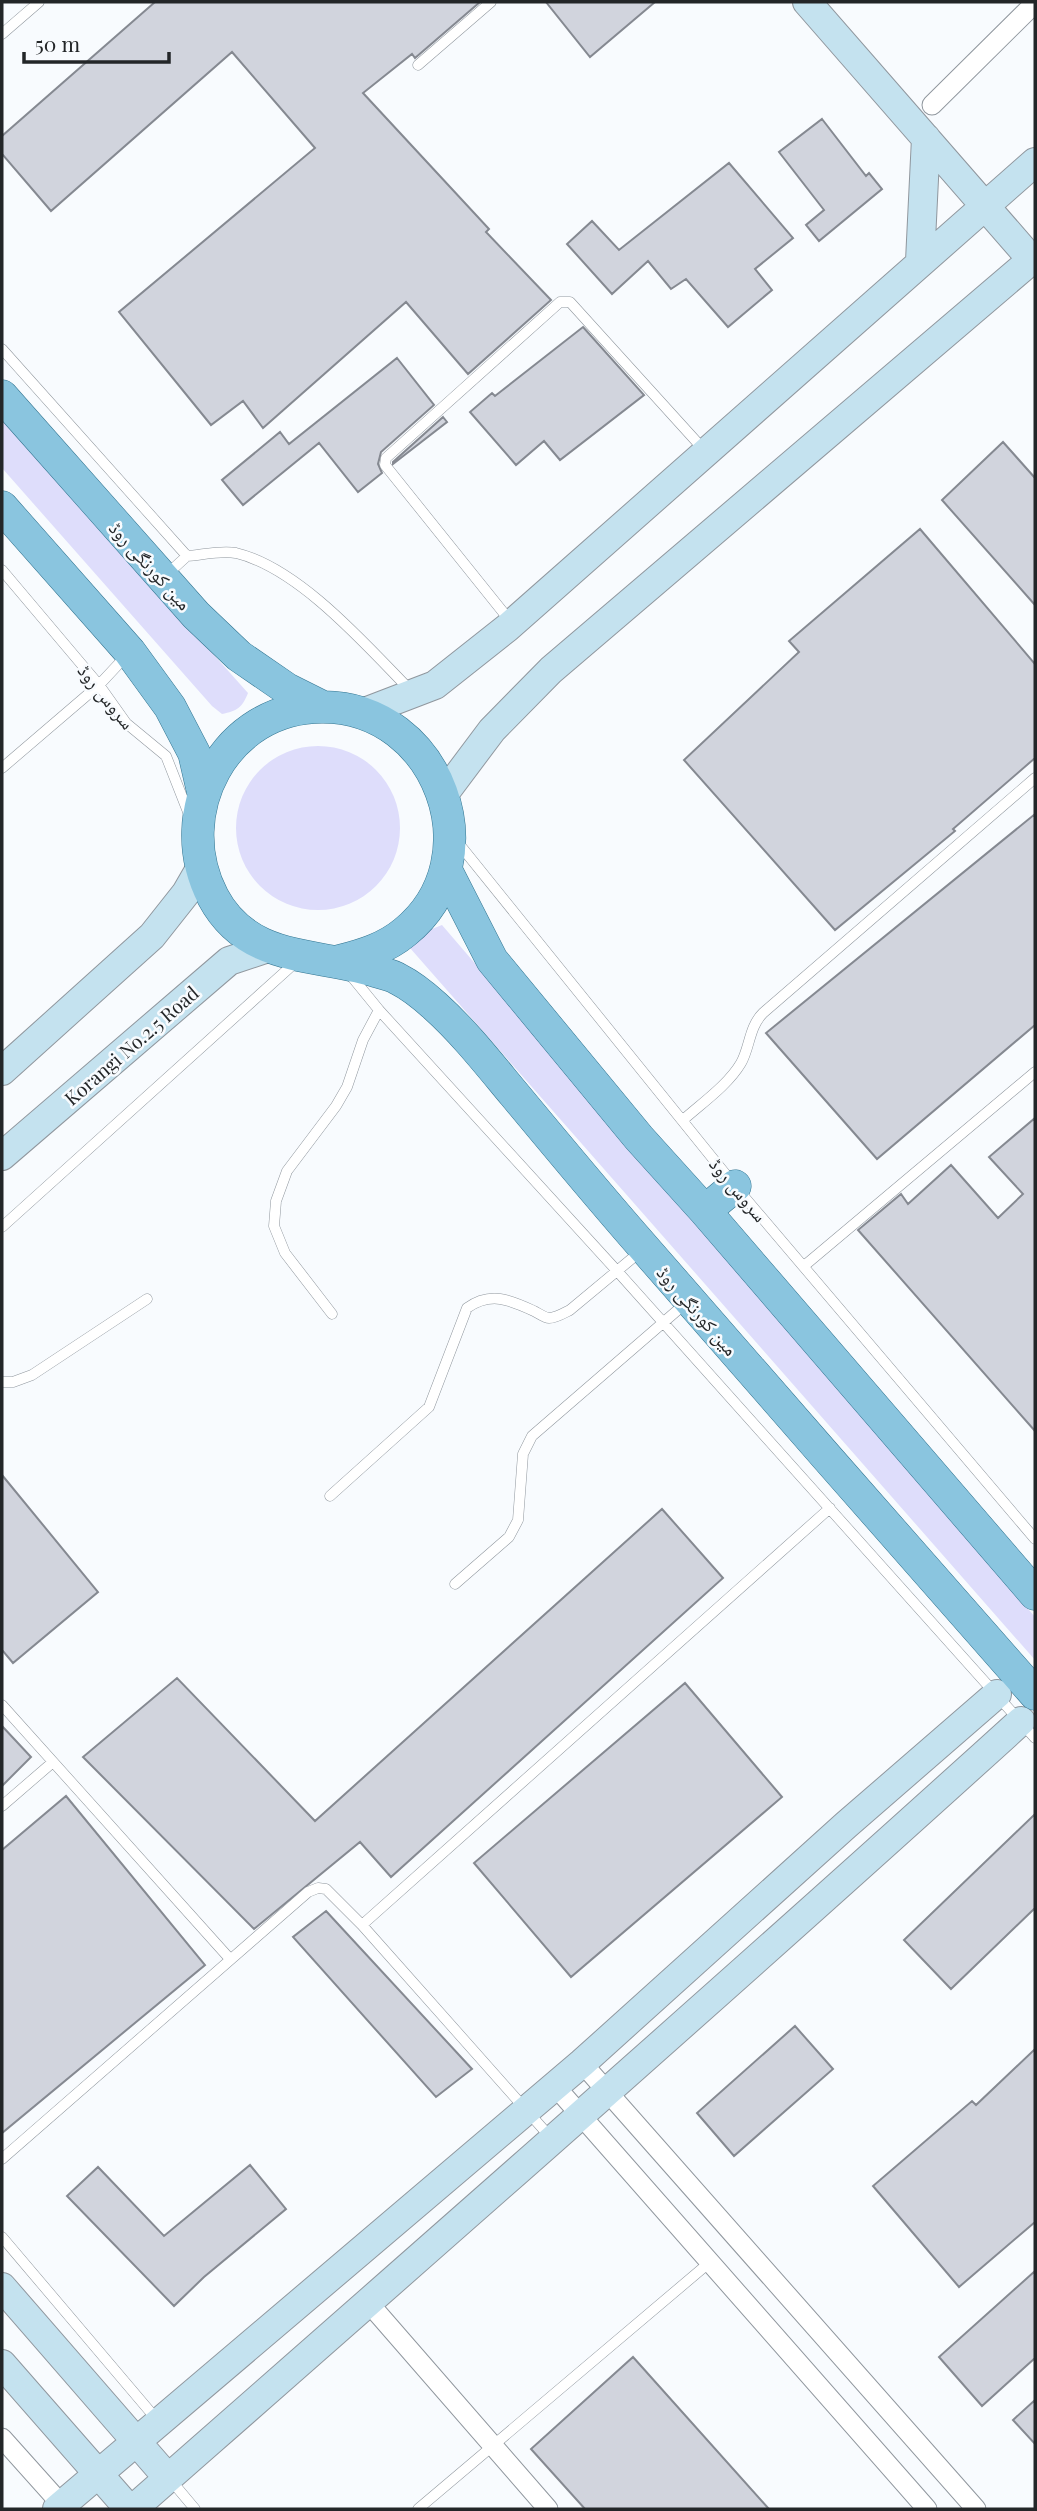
<svg xmlns="http://www.w3.org/2000/svg" width="1037" height="2511" font-family="'Playfair Display','Noto Naskh Arabic',serif">
<rect width="100%" height="100%" fill="#f8fbfe"/>
<!-- green -->
<path fill="#deddfb" d="M2 418 248 693C242 708 237 711 222 714L212 706 2 468Z
M236 828a82 82 0 1 1 164 0a82 82 0 1 1-164 0Z
M442 925 1035 1617V1660L410 948 427 931Z"/>
<!-- building -->
<path fill="#d1d4dd" stroke="#858991" stroke-width="2" d="M155 2H480L415 58 412 54 363 93 489 229 486 232 551 300 468 374 406 302 263 428 243 401 211 425 119 312 315 148 232 52 51 211 2 154V136Z
M546 2H655L590 57Z
M822 119 866 176 869 173 882 189 819 241 806 225 824 210 779 152Z
M729 163 793 238 755 269 772 290 728 327 686 279 671 289 648 261 612 294 567 244 592 221 619 250Z
M583 327 644 395 560 460 544 441 516 465 470 412 492 393 495 396Z
M397 358 434 405 381 452 378 464 382 473 358 492 319 443 243 505 222 480 280 432 289 444Z
M443 417 447 422 393 464V462Z
M1003 442 1035 478V605L942 500Z
M920 529 1035 664V758L953 829 955 831 835 930 684 760 799 652 789 641Z
M1035 814V1025L877 1159 766 1033Z
M1035 1118V1431L858 1230 901 1194 908 1204 951 1165 998 1218 1023 1194 989 1157Z
M2 1475 98 1592 13 1663 2 1650Z
M662 1509 723 1578 391 1877 360 1842 254 1929 83 1757 177 1678 315 1821Z
M685 1683 782 1797 571 1977 474 1863Z
M2 1726 31 1757 2 1786Z
M66 1796 205 1965 2 2133V1850Z
M1035 1814V1908L951 1989 904 1940Z
M326 1911 472 2069 436 2097 293 1937Z
M795 2026 833 2069 734 2156 697 2113Z
M1035 2049V2222L959 2287 873 2186 972 2101 976 2105Z
M250 2165 286 2209 204 2277 174 2306 67 2196 98 2167 164 2236Z
M1035 2271V2358L982 2406 939 2357Z
M633 2357 769 2509H585L531 2449Z
M1035 2400V2444L1013 2420Z"/>
<g fill="none" stroke-linecap="round" stroke-linejoin="round">
<!-- lane casing -->
<g stroke="#90979e" stroke-width="11">
<path id="lane" d="M2 34 39 2
M418 65 491 2
M2 349 187 556 165 576
M187 556C202 555 221 550 236 553 299 568 366 645 410 690
M2 570 99 685 126 723 166 756 190 817
M511 622 385 465 386 458 560 302H570L705 451
M2 768 99 685 127 655
M455 839 735 1186 1035 1539
M348 972 379 1010 618 1272 1035 1738
M683 1120C702 1103 728 1085 741 1063 750 1047 749 1027 763 1013L1035 778
M2 1227 297 961
M804 1266 1035 1072
M332 1314 285 1253 274 1226 276 1201 287 1171 336 1106 347 1087 363 1040 379 1010
M2 1382H13L32 1375 147 1299
M330 1496 429 1407 467 1308C491 1291 510 1300 534 1311 538 1313 545 1318 549 1318 556 1318 564 1313 570 1310L641 1251
M455 1584 509 1537 518 1520 523 1454 532 1436 687 1302
M2 1705 230 1959
M2 1806 53 1762
M362 1925 552 2139
M2 2159 308 1892 318 1888 326 1889 362 1925 830 1508
M2 2237 158 2421
M169 2478 195 2509
M418 2509 710 2262"/>
</g>
<!-- street casing -->
<g stroke="#90979e" stroke-width="21">
<path id="street" d="M932 105 1035 3
M582 2063 976 2509
M555 2086 927 2509
M367 2301 548 2509
M2 2438 62 2505"/>
</g>
<!-- secondary casing -->
<g stroke="#90979e" stroke-width="30">
<path id="secondary" d="M807 2 1032 260
M920 261 926 138
M362 713 435 685 507 628 1035 162
M444 794 492 730 551 670 1035 257
M2 1071 152 936 186 893 201 867
M2 1156 229 961 268 948
M2 2287 168 2478
M2 2364 129 2509
M57 2509 582 2063 846 1825 997 1694
M133 2509C430 2248 728 1987 1021 1721"/>
</g>
<!-- primary casing -->
<g stroke="#337591" stroke-width="33">
<path id="primary" d="M2 396 196 615 239 656 287 689 323 707
M2 507 130 652 170 707 194 753 203 792
M446 870 492 960 639 1138 705 1211 1035 1594
M339 961C363 955 386 948 405 932 495 859 439 707 323 707 225 706 169 813 213 897 247 961 312 953 372 970 380 973 390 974 398 979 410 985 424 996 435 1006 464 1032 489 1064 514 1094 553 1141 592 1188 632 1234 765 1388 901 1541 1035 1694
M705 1211 735 1186"/>
</g>
<!-- lane -->
<use href="#lane" stroke="#fff" stroke-width="10"/>
<!-- street -->
<use href="#street" stroke="#fff" stroke-width="19"/>
<!-- secondary -->
<use href="#secondary" stroke="#c4e2ef" stroke-width="28"/>
<!-- primary -->
<use href="#primary" stroke="#8ac5df" stroke-width="32"/>
</g>
<g text-anchor="middle" dominant-baseline="central" stroke-width="5" stroke-linejoin="round" paint-order="stroke">
<!-- street labels -->
<g font-size="19" fill="#232628" stroke="#f8fbfe">
<text transform="translate(151 565) rotate(48)">مین کورنگی روڈ</text>
<text transform="translate(107 696) rotate(51)">سروس روڈ</text>
<text transform="translate(131 1045) rotate(-41)">Korangi No.2.5 Road</text>
<text transform="translate(739 1189) rotate(50)">سروس روڈ</text>
<text transform="translate(698 1310) rotate(49)">مین کورنگی روڈ</text>
</g>
</g>
<!-- border -->
<rect width="1037" height="2511" fill="none" stroke="#232628" stroke-width="7"/>
<!-- scale -->
<path d="M24 52v10h145v-10" fill="none" stroke="#232628" stroke-width="3.5"/>
<text x="35" y="52" font-size="21" fill="#232628" stroke="#f8fbfe" stroke-width="5" paint-order="stroke">50 m</text>
</svg>
